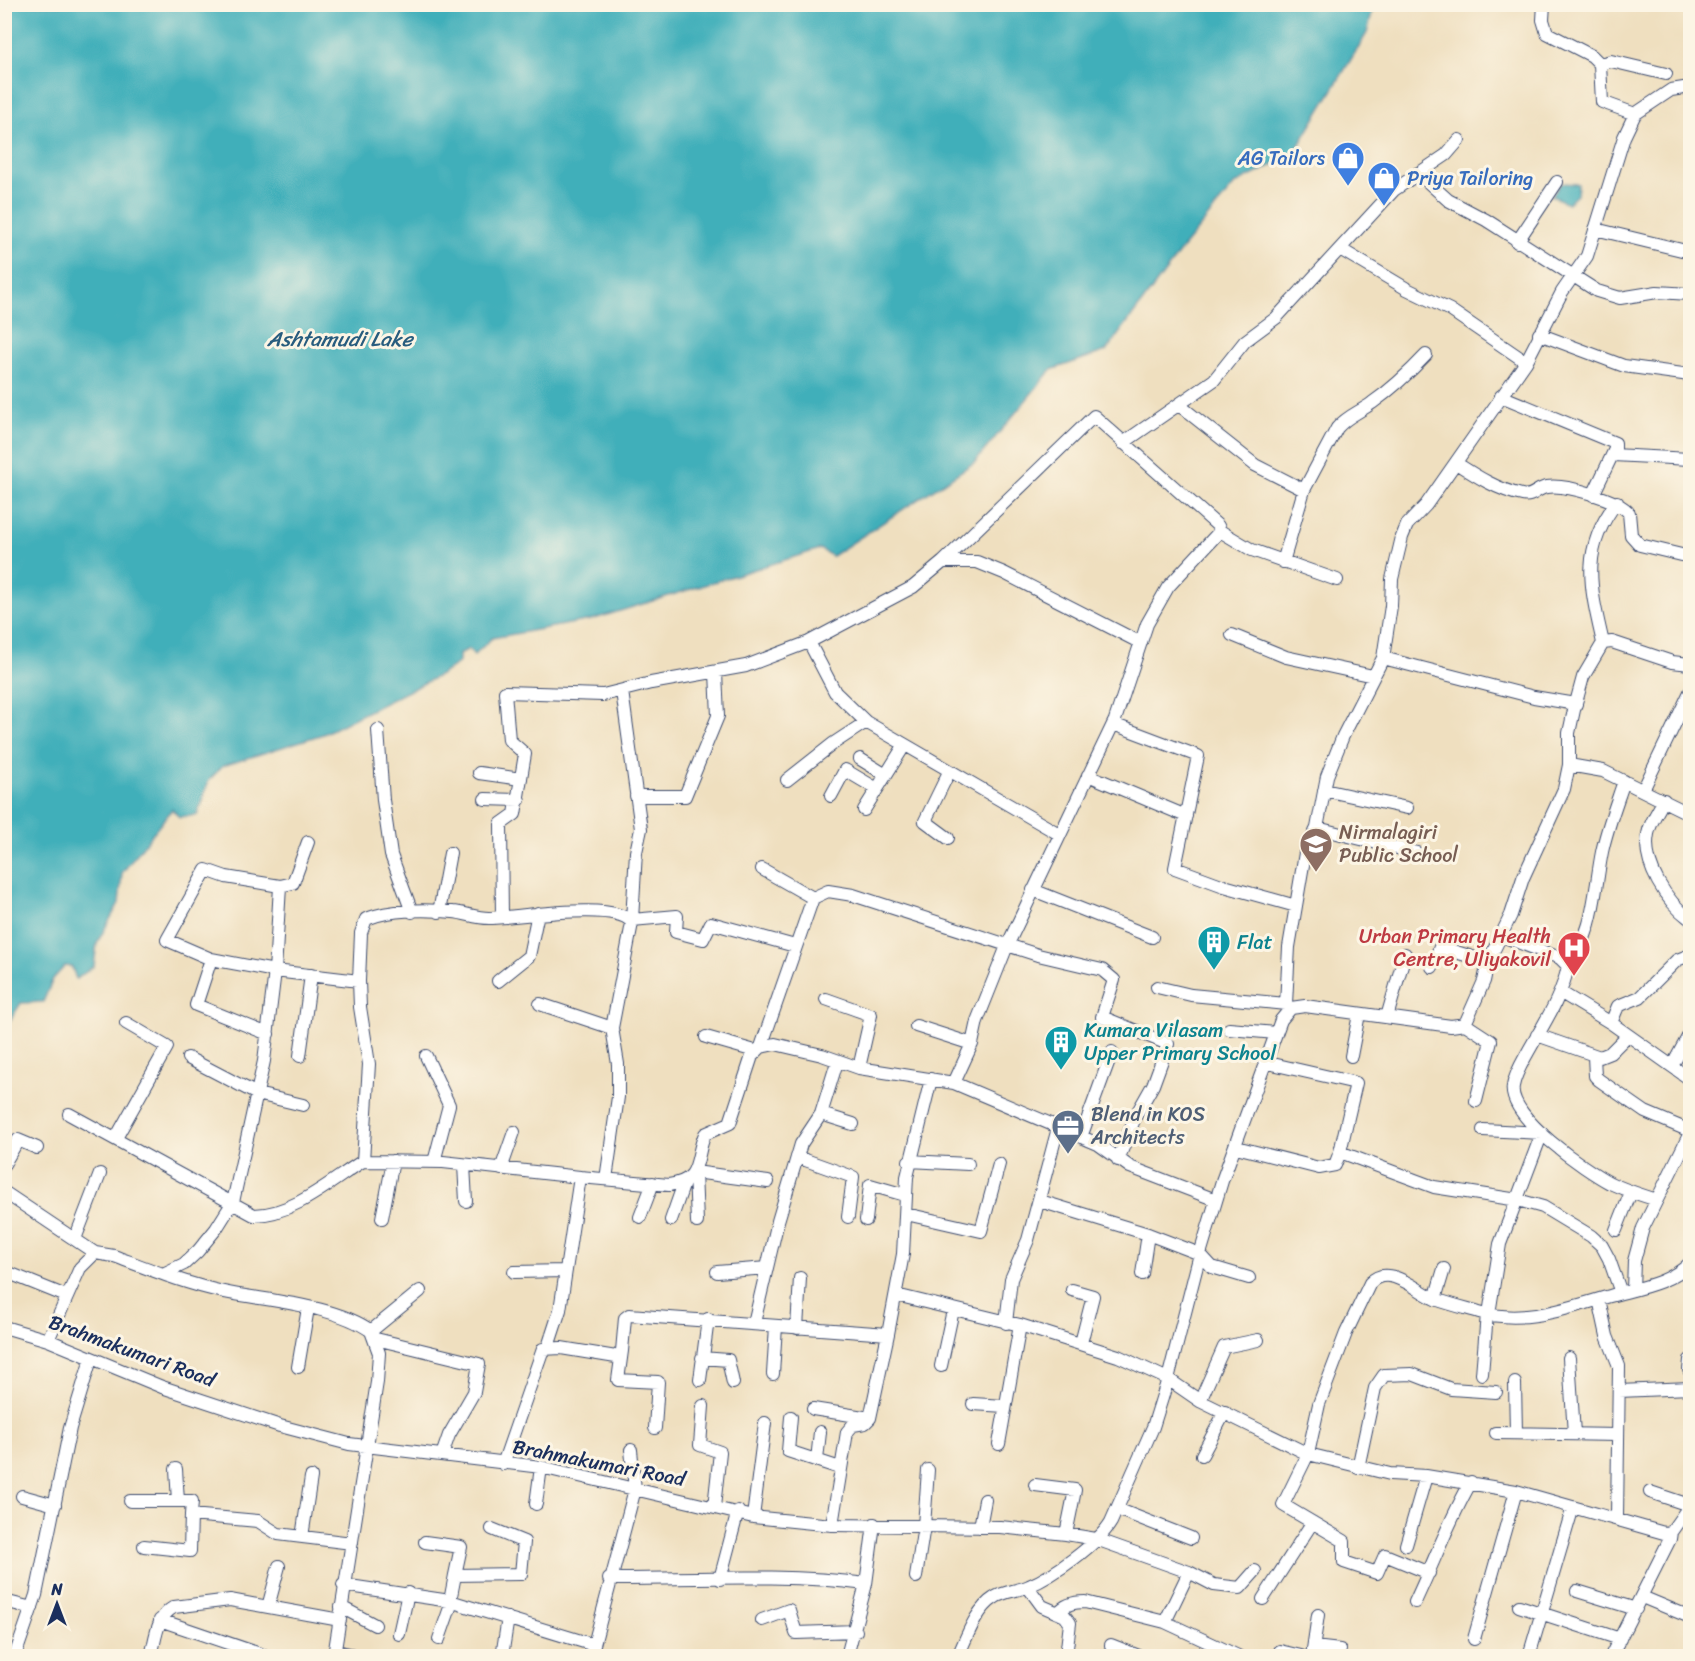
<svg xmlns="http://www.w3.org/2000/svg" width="1695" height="1661" font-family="Sriracha,sans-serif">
<rect width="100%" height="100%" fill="#fcf5e5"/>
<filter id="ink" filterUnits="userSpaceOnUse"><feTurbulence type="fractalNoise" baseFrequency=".0167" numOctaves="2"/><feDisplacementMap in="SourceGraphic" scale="12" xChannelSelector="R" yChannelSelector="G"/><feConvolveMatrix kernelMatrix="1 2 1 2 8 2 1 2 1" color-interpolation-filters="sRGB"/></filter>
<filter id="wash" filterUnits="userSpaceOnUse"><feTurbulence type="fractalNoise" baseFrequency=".008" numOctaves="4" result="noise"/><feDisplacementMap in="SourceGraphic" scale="24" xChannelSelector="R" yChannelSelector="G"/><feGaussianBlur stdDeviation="1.35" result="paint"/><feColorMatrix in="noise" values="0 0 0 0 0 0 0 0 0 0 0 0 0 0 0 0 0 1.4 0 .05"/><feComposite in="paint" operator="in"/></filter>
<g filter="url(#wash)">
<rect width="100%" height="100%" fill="#efdfbf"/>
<!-- water -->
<path fill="#3fafba" stroke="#2d6f8c" stroke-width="1.5" d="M1367 4 1374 6 1367 33 1293 155 1235 184 1185 245 1106 351 1051 370 975 462 832 556 820 549 591 620 492 638 474 655 469 649 459 654V662L442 674 323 734 223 766 209 780 197 815 179 817 172 809 122 873 119 903 97 943 94 966 76 979 72 967 65 966 53 979 43 1002 21 1003 5 1028V5Z
M1561 183 1578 184 1577 195 1568 203 1552 196Z"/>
</g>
<g filter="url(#ink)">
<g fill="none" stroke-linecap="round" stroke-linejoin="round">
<!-- minor casing -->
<g stroke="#3b496d" stroke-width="14">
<path id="minor" d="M1544 4 1543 20 1547 33 1592 56 1600 64 1602 102 1635 114
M1600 64 1611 61 1666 74
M1418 173 1448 200 1486 220 1597 291 1620 298 1657 292 1690 294
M1595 229 1690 252
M1517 242 1557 182
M1340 249 1407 289 1450 310 1526 362
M1539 334 1624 366 1690 375
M1501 396 1615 443V449L1593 495
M1179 405 1255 465 1304 490
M1123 443 1214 380 1245 341 1276 318 1394 190 1446 155 1459 140
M1613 455 1690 459
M1456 463C1476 476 1498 490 1522 495 1533 498 1537 488 1547 487 1565 484 1618 499 1629 513L1631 535 1640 545 1690 557
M1220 531 1252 550 1337 580
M943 562 1094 416 1218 526 1220 531 1168 587 1147 624 1115 720 1007 946 977 1021 972 1044 954 1083
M1283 562 1304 490 1337 428C1347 416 1360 412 1372 403 1392 389 1409 373 1426 355
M1232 635 1286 657 1373 676
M809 642 835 692 866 722 1059 834
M1603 643C1591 590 1579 550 1617 502
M1383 658 1534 697 1576 704
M622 691 641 829 636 852 632 920 677 916 676 932 703 939 711 923 795 946
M1113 724 1198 756 1175 868 1224 886 1296 906
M378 730 383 800 391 855 412 912
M860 759 886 775
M1569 765 1603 771 1690 814
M479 773 521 779
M1088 775 1186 816
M787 780 834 743 866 722
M1324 790 1407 808
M1643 790 1690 692
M636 796H685L718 716 716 672
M831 796 845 770 877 789
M485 799 519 800
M1664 800C1658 811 1650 822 1648 834 1642 865 1667 902 1690 919
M864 810 904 746
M1317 828 1417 853
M948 838 925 821 949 772
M762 869 813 898
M280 886 293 883 308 842
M1033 890 1152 937
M439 912 450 853
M502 917 501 824 515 814 525 754 509 740 505 692 603 695 651 683 746 666 809 642 913 587 943 562H977L1004 573 1139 642
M1502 936 1560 958 1568 966C1562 997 1543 1025 1528 1052 1522 1063 1515 1074 1513 1086 1507 1117 1586 1170 1610 1183 1625 1190 1641 1195 1657 1200
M211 959 196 1005 268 1034
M1568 966C1595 932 1594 892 1602 852 1607 828 1616 805 1624 781
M1432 967 1440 947 1488 962
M498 981 529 956 538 913
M1157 987 1191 995 1286 1004
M1560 992 1611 1023 1690 1079
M826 999 871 1015 859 1068
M540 1004 612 1028
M1291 1008 1286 1004 1289 947 1305 853 1317 828 1327 776 1343 736 1383 658 1391 606 1392 579 1402 537 1407 525 1426 505 1526 362 1562 292 1587 256 1624 137 1635 114 1671 90 1690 87
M1387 1017 1405 954
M1611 1023 1618 1006 1640 997 1677 960 1690 955
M1465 1024 1491 1041 1476 1101
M916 1026 972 1044
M1229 1029 1276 1033
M1537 1035 1600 1057 1610 1053 1628 1035
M706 1037 755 1051
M761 1047 813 898 828 891 853 895 1038 955 1102 970 1114 980 1102 1017 1168 1044 1153 1085 1136 1115 1118 1160
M300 1056 311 975
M426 1056 449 1105 434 1162
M1351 1056 1359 1014
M1594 1056 1595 1076 1599 1080 1645 1112 1690 1131
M188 1058 257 1094 303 1105
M1264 1062 1356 1083 1340 1152
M1672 1066 1690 1033
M69 1114 254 1215C293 1215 331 1181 363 1161L369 1064 360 1007 359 981 361 933 366 919C390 909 427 909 453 912 465 913 476 918 489 918 515 918 618 900 632 923L612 1028 618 1064V1097L606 1179
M821 1114 853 1124
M1483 1130 1542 1133 1500 1244 1489 1314
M1081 1137 1112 1052
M116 1138 167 1047 126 1023
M1236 1147 1319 1168 1335 1165 1340 1152 1434 1187 1518 1200 1543 1207 1591 1236 1602 1246 1609 1259 1621 1293
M797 1157 853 1177 848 1217
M363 1161 443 1162 580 1177
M909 1161 968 1164
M4 1164 18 1140 37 1148
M464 1165 466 1201
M501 1169 514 1132
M4 1192 95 1253
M1040 1201 1148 1234 1200 1254 1212 1267 1249 1278
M906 1214 981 1231 999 1164
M640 1217 653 1183
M382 1218 393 1161
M671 1220 684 1183
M866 1220 870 1185 905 1195
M697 1222 695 1172 768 1182
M1616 1230 1631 1192
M75 1239 100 1174
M4 1271 66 1296
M514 1272 566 1271
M717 1272 767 1268
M163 1274 184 1264 198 1251 216 1229 233 1202 264 1061 275 971 280 886 226 877 206 870 167 940 211 959 275 971 359 981
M1142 1274 1148 1234
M1072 1290 1093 1296 1081 1343
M1633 1290 1634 1261 1643 1228 1690 1133
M896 1295 1020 1325 1118 1356 1168 1379 1200 1401 1308 1454 1390 1474 1426 1476 1516 1491 1664 1533 1671 1532 1690 1505
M1435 1299 1444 1269
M1599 1299 1607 1336 1619 1366 1617 1518
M754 1323 778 1221 801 1144 821 1114 837 1062
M1006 1323 1011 1279 1028 1240 1058 1128
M4 1327 48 1340 162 1387 280 1426 349 1444 541 1467 753 1517 832 1525 1000 1527 1066 1534 1096 1539 1189 1572 1214 1585 1240 1588 1255 1571
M797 1328 800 1278
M371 1331 420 1291
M376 1339 479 1364 474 1392 449 1435 442 1455
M48 1340 80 1268 95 1253 114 1256C149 1269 186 1284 224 1292 267 1301 335 1305 371 1331L379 1353 377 1382 334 1656
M548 1347 560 1310 580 1177 669 1185C703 1180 694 1160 705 1134L730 1123 752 1056 761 1047 775 1044 822 1055 859 1068 954 1083 1098 1144 1130 1167 1216 1200
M622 1351 618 1380 658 1382 655 1428
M702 1358 728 1360 733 1383
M1569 1358 1574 1434
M941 1366 953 1310
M298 1367 308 1308
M1689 1370 1690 1360
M773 1374 776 1326
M1482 1374 1487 1314
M700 1380 708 1319
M1515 1383 1516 1433
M1619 1391 1690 1388
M1200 1401 1224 1347 1258 1340
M973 1404 1005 1406
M703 1406 700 1445 720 1452 714 1507
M813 1409 870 1418
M791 1417 788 1451 840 1468
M1496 1433 1618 1435
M999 1444 1020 1325
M1202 1455 1225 1412
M817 1460 820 1432
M503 1464 543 1349 561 1348 616 1357 622 1351 625 1318 629 1315 888 1334 903 1254 907 1177 931 1079
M1358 1468 1375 1388 1384 1375 1412 1374 1451 1389 1496 1392
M176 1469 178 1501
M1035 1485 1075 1490 1066 1534
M1650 1492 1689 1505
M22 1496 55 1505
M130 1501H192L191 1515
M536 1504 541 1467
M1117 1509 1191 1538
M753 1517 765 1423
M832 1525 847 1432 853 1425 865 1423 870 1418 888 1334
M980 1527 985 1500
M302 1537 311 1477
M425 1542 461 1547 455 1575
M1406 1545 1426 1476
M144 1546 190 1551 191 1515 258 1521 278 1534 352 1543
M1429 1573 1385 1555 1377 1573 1344 1562V1541L1283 1505 1308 1454 1319 1404 1346 1333 1370 1283C1388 1263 1416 1290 1435 1299 1449 1304 1465 1308 1479 1312 1525 1325 1567 1308 1610 1296 1638 1288 1669 1284 1690 1263
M916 1577 924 1526 928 1470
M609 1579C694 1579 782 1573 866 1584
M720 1579 738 1511
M343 1585 450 1601 594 1645
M1028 1587 1042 1606 1065 1616 1070 1623 1066 1656
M1577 1591 1636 1609
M1642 1597 1690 1617
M1263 1599 1312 1523
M4 1601 32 1608
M450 1601 455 1575 521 1574 524 1542 492 1529
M1415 1602C1434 1562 1449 1520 1471 1482
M1519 1606 1620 1639
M268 1607 279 1566
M341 1607 375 1625
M1058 1613C1065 1604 1074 1602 1085 1602L1165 1622 1238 1656
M160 1620 266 1656
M762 1620 789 1610 796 1633 856 1631
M1165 1622 1189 1572
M399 1634 408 1593
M439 1639 452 1602
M1474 1639 1516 1491
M1111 1645 1139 1656
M1314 1647 1340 1650
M336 1651 359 1656
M1280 1651 1301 1656
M592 1655 610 1656
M15 1656 36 1595 70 1428 91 1359
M151 1656C156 1638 156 1617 174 1607L230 1600 340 1620
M502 1656 508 1618
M591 1656 635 1489 631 1450
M847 1656 866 1584 874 1524
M958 1656C966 1639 976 1609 994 1598 1004 1591 1018 1591 1029 1586 1053 1576 1098 1544 1111 1522L1153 1427 1168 1379 1200 1254 1222 1181 1281 1020 1291 1008 1305 1006 1451 1026 1465 1024 1484 981 1488 962 1511 915 1523 878 1564 789 1569 765V733L1574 710 1583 677 1603 643 1612 642 1672 662 1690 664
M1312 1656 1318 1615
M1529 1656 1573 1507
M1611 1656 1670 1539 1671 1532"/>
</g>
<!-- minor -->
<use href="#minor" stroke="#fff" stroke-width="12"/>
</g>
</g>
<!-- icons -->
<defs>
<g id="shop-pin" transform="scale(1.725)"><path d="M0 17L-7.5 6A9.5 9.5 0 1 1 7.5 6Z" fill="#3f7fe0" stroke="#fcf5e5"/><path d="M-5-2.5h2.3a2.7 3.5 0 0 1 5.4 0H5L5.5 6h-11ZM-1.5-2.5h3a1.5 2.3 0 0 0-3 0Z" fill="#fff"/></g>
<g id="school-pin" transform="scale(1.725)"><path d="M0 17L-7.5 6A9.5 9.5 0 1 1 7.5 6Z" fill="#8d6e63" stroke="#fcf5e5"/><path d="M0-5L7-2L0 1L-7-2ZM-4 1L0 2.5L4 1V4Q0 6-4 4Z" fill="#fff"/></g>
<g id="building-pin" transform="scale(1.725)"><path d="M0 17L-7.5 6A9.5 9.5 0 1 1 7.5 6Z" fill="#0f9aa8" stroke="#fcf5e5"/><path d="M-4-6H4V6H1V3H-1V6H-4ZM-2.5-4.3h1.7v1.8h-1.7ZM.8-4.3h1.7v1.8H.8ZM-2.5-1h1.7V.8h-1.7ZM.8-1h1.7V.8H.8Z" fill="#fff"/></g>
<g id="hospital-pin" transform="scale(1.725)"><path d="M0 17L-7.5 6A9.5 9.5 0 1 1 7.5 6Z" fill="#e0444e" stroke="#fcf5e5"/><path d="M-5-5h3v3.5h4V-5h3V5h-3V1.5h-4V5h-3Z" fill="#fff"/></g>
<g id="office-pin" transform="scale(1.725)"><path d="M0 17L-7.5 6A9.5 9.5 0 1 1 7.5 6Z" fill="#5c6f8a" stroke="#fcf5e5"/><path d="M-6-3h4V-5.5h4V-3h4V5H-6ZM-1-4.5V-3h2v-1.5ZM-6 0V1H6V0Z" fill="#fff"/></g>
</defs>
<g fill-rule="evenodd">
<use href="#shop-pin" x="1348" y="158"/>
<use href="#shop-pin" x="1384" y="178"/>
<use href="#school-pin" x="1316" y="844"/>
<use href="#building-pin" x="1214" y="942"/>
<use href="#hospital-pin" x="1574" y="948"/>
<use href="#building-pin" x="1061" y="1042"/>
<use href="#office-pin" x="1068" y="1126"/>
</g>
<g text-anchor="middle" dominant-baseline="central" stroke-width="6" stroke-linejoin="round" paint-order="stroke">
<!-- shop labels -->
<g font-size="20" fill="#366cbe" stroke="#fcf5e5" text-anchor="end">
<text x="1325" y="158">AG Tailors</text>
<text x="1407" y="178" text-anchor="start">Priya Tailoring</text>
</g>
<!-- education labels -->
<g font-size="20" fill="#785e54" stroke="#fcf5e5" text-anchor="start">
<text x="1339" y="832">Nirmalagiri<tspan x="1339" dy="23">Public School</tspan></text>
</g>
<!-- health labels -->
<g font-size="20" fill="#be3a42" stroke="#fcf5e5" text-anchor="end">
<text x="1551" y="936">Urban Primary Health<tspan x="1551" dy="23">Centre, Uliyakovil</tspan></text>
</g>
<!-- culture labels -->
<g font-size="20" fill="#0d838f" stroke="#fcf5e5" text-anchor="start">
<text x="1237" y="942">Flat</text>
<text x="1084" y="1030">Kumara Vilasam<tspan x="1084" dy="23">Upper Primary School</tspan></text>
</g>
<!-- service labels -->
<g font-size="20" fill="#4e5e75" stroke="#fcf5e5" text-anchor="start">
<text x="1091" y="1114">Blend in KOS<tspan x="1091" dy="23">Architects</tspan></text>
</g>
<!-- street labels -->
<g font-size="20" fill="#1b2f5e" stroke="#fcf5e5">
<text transform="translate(132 1351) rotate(20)">Brahmakumari Road</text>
<text transform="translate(599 1463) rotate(11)">Brahmakumari Road</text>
</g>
<!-- water labels -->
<g font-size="21" font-style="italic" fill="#285c7e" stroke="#fcf5e5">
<text x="340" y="339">Ashtamudi Lake</text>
</g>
</g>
<!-- margin -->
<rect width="1695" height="1661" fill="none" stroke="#fcf5e5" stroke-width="24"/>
<!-- north arrow -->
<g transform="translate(57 1604)" stroke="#fcf5e5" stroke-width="4.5" paint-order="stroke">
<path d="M0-4.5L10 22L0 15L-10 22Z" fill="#1b2f5e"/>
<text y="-9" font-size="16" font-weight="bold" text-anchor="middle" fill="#1b2f5e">N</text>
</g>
</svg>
